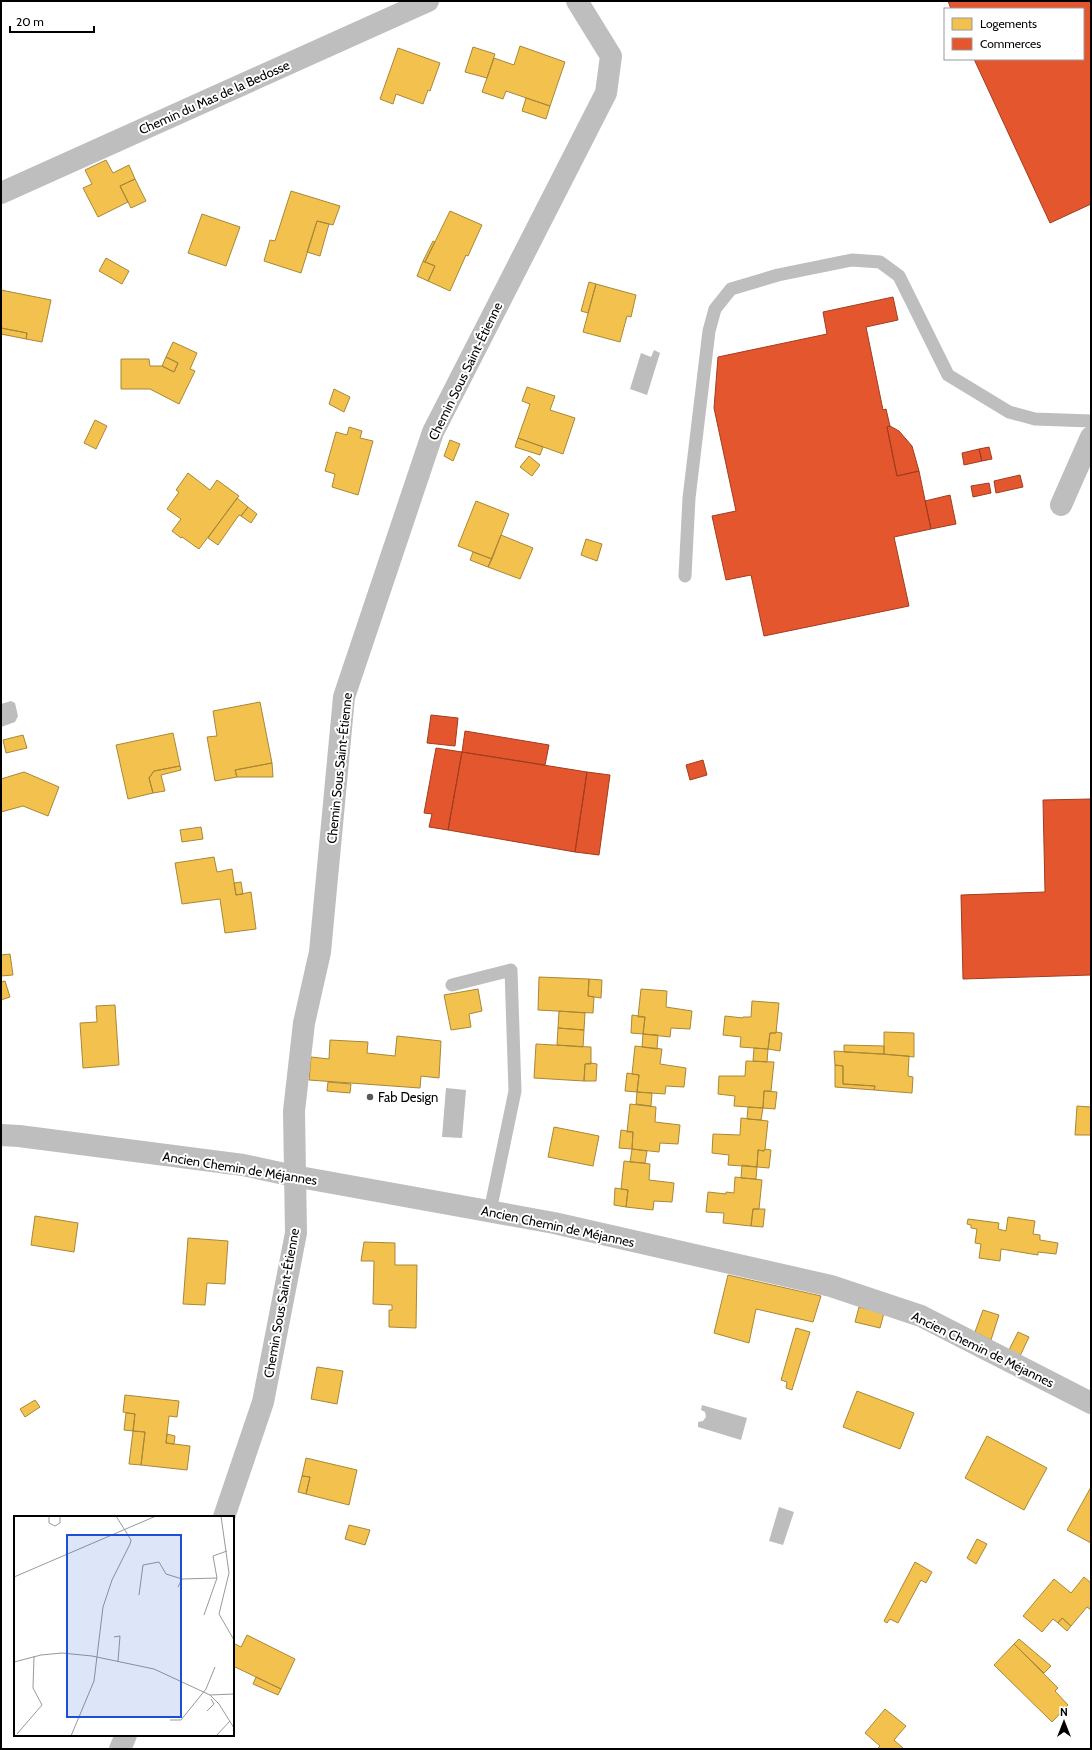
<svg xmlns="http://www.w3.org/2000/svg" width="1092" height="1750" font-family="Cabin,sans-serif">
<rect width="100%" height="100%" fill="#fff"/>
<!-- water -->
<path fill="#bdbdbd" d="M654 350 660 353 647 395 630 389 641 353 651 357Z
M11 701 15 703 18 716 15 722 1 727V704Z
M446 1088 466 1090 462 1138 442 1137Z
M702 1405 747 1418 741 1440 698 1427V1422L703 1421 706 1417 705 1412 701 1410Z
M779 1507 794 1512 783 1545 769 1541Z"/>
<!-- homes -->
<path fill="#f2c14e" stroke="#a98737" d="M520 46 565 62 550 106 506 91 503 99 482 92 494 58 514 65Z
M473 47 495 54 487 78 465 72Z
M398 48 440 63 430 91 428 90 423 104 396 94 393 104 380 99Z
M526 98 550 106 546 119 522 111Z
M106 160 113 173 129 165 135 179 120 186 128 202 98 217 83 188 92 184 85 170Z
M135 179 146 201 131 208 120 186Z
M291 191 340 206 333 225 317 221 301 273 264 261 270 240 275 241Z
M450 211 482 225 468 256 466 255 450 291 428 281 435 266 425 262Z
M202 214 240 227 226 266 188 253Z
M317 221 329 224 320 256 307 252Z
M433 241 435 242 425 262 423 261Z
M106 258 129 271 122 284 99 271Z
M423 261 435 266 428 281 417 276Z
M589 282 596 284 588 313 581 311Z
M596 284 636 295 631 317 627 316 620 342 583 332Z
M1 290 51 300 42 342 26 339 27 333 1 328Z
M1 328 27 333 26 339 1 334Z
M173 342 197 353 190 369 195 371 179 404 150 389H121V359H149L150 366H162L174 372 178 363 166 357Z
M166 357 178 363 174 372 162 366Z
M527 387 555 396 550 410 575 418 563 454 518 438 530 404 522 401Z
M334 389 350 397 344 412 329 404Z
M95 420 107 426 96 449 84 443Z
M349 427 362 431 360 438 373 441 358 495 332 487 335 474 325 471 336 432 347 435Z
M518 438 543 447 540 455 515 447Z
M450 440 460 444 453 461 444 456Z
M529 456 540 465 532 476 520 467Z
M188 473 210 490 217 480 239 496 199 549 182 537 181 538 172 531 181 519 167 509 179 492 176 490Z
M237 498 248 507 241 516 239 515 218 545 208 538Z
M476 501 509 514 492 559 458 546Z
M248 507 257 514 251 523 241 516Z
M501 535 533 548 520 579 488 567Z
M586 539 602 544 597 561 581 555Z
M473 552 492 559 488 567 470 560Z
M260 702 272 763 235 770 237 777 215 781 207 737 217 736 213 711Z
M173 733 180 766 154 771 149 778 153 793 128 799 116 745Z
M23 735 27 748 6 753 3 740Z
M272 763 273 777H237L235 770Z
M180 766 181 770 161 775 165 791 153 793 149 778 154 771Z
M24 772 59 787 48 816 23 806 1 812V779Z
M201 827 203 839 182 842 180 830Z
M214 857 217 872 232 869 236 895 251 892 256 929 225 933 220 899 182 904 175 863Z
M241 882 243 894 236 895 234 883Z
M10 954 13 975 1 976V955Z
M539 977 589 979 588 996 594 997 593 1013 538 1010Z
M589 979 602 980 601 998 588 996Z
M5 981 10 997 1 1000V982Z
M478 989 482 1011 469 1014 471 1027 451 1030 444 995Z
M641 989 667 991 666 1007 692 1011 690 1029 671 1028 670 1037 643 1034 645 1017H638Z
M752 1001 779 1003 776 1033H770L768 1049 740 1047 741 1037 723 1035 725 1016 743 1018V1017H751Z
M115 1005 119 1065 83 1068 80 1023 97 1022 96 1006Z
M559 1011 585 1013 584 1030 558 1028Z
M632 1015 645 1017 643 1034 631 1033Z
M558 1028 584 1030 583 1047 557 1045Z
M776 1032 782 1033 780 1051 768 1049 770 1033H776Z
M884 1032 914 1033V1057L884 1054Z
M643 1034 658 1035 657 1049 642 1047Z
M397 1036 441 1041 439 1078 421 1076 420 1088 309 1080 311 1057 329 1059 330 1040 368 1042 367 1053 395 1056Z
M536 1044 591 1047V1064H585L584 1081 534 1078Z
M844 1045 884 1046V1054L844 1052Z
M635 1046 662 1049 660 1064 686 1068 684 1087 666 1086 665 1094 637 1092 639 1075 632 1074Z
M754 1048 768 1049 767 1062 753 1061Z
M834 1051 909 1056 908 1076 913 1077 912 1093 874 1090 875 1086 843 1084V1066L835 1065Z
M746 1061 774 1062 771 1091H764L763 1108 734 1106 735 1096 718 1094 719 1076H745Z
M591 1063 597 1064 596 1081H584L585 1064Z
M835 1065 843 1066V1084L875 1086 874 1090 835 1087Z
M627 1073 639 1075 637 1092 625 1091Z
M328 1082 351 1084 350 1093 327 1091Z
M764 1091 777 1092 775 1109 763 1108Z
M637 1092 652 1093 651 1106 636 1104Z
M630 1104 656 1107 655 1122 680 1125 678 1144 660 1143 659 1152 632 1149 633 1132H627Z
M1077 1106 1091 1107V1135H1075Z
M748 1107 763 1108 761 1120 747 1119Z
M741 1118 768 1121 765 1149 764 1151 758 1150 757 1167 728 1165 729 1155 712 1153 713 1134 740 1135Z
M554 1127 599 1136 593 1166 548 1157Z
M621 1130 633 1132 632 1149 619 1148Z
M632 1149 647 1151 645 1163 630 1162Z
M765 1149 771 1150 769 1168 757 1167 758 1150 764 1151Z
M624 1161 650 1164 649 1180 674 1183 672 1202 654 1201 653 1210 626 1207 628 1190 621 1189Z
M742 1165 757 1167 756 1179 741 1178Z
M735 1177 762 1180 759 1209H753L751 1226 723 1223 724 1213 706 1212 708 1192 726 1194V1192L734 1193Z
M615 1188 628 1190 626 1207 614 1205Z
M753 1209H765L763 1227 751 1226Z
M35 1216 78 1223 74 1252 31 1245Z
M1008 1217 1035 1221 1033 1234 1040 1235V1240L1058 1243 1056 1254 1038 1252V1255L1001 1249 1000 1261 979 1258 981 1244 975 1243 977 1229 971 1228V1225L967 1224 968 1219 999 1223 998 1229 1006 1231Z
M188 1238 228 1241 225 1284 207 1283 205 1305 183 1304Z
M364 1242 395 1243V1265H417L416 1328 389 1327V1310H392V1305L373 1304 374 1261H361Z
M728 1275 821 1296 813 1322 756 1309 749 1343 714 1333Z
M859 1307 884 1313 880 1328 855 1322Z
M983 1310 999 1315 991 1340 975 1332Z
M796 1328 810 1332 792 1390 786 1388 787 1382 781 1380Z
M1018 1332 1029 1337 1020 1356 1009 1350Z
M317 1367 343 1371 337 1404 311 1399Z
M857 1391 914 1413 900 1449 843 1427Z
M125 1395 179 1401 177 1417 169 1416 166 1443 190 1446 187 1470 141 1465 145 1432 133 1431 135 1414 123 1412Z
M35 1400 40 1407 25 1417 20 1409Z
M126 1413 135 1414 133 1431 124 1430Z
M133 1431 145 1432 141 1465 129 1464Z
M167 1434 175 1436 174 1444 166 1443Z
M987 1436 1047 1468 1024 1510 965 1478Z
M306 1458 357 1470 349 1505 306 1494 310 1477 302 1476Z
M302 1476 310 1477 306 1494 298 1492Z
M1091 1487V1543L1067 1530Z
M349 1525 370 1530 365 1545 345 1539Z
M977 1539 987 1544 976 1564 967 1558Z
M915 1562 932 1572 926 1583 921 1580 898 1623 890 1619 887 1623 884 1621Z
M1084 1577 1091 1583V1610L1087 1607 1071 1626 1062 1618 1058 1623 1053 1619 1042 1632 1023 1616 1054 1579 1071 1593Z
M1062 1618 1071 1626 1067 1631 1058 1623Z
M247 1635 295 1659 281 1689 233 1666V1643L241 1647Z
M1019 1639 1051 1666 1044 1673 1014 1644Z
M1014 1644 1058 1688 1055 1691 1068 1705 1052 1722 994 1665Z
M256 1677 281 1689 278 1695 253 1684Z
M885 1709 906 1726 894 1740 904 1749H877L880 1746 865 1733Z"/>
<!-- shops -->
<path fill="#e4572e" stroke="#a03d20" d="M948 1H1091V204L1050 223 974 59H1083V9H951Z
M893 297 898 320 866 327 883 410 886 409 890 426 887 427 897 476 919 471 931 529 894 537 909 606 764 636 751 575 726 580 712 516 736 511 714 408 718 357 827 334 823 312Z
M890 426 899 431 912 446 919 471 897 476 887 427Z
M989 447 992 459 982 461 979 449Z
M979 449 982 461 964 465 962 453Z
M1020 475 1023 487 996 493 994 481Z
M989 483 991 493 973 497 971 486Z
M950 495 956 524 931 529 925 501Z
M431 715 458 718 455 746 427 743Z
M465 731 549 745 545 765 462 752Z
M436 748 462 752 448 830 429 827 432 814 424 813Z
M462 752 587 772 575 852 448 830Z
M703 760 707 775 690 780 686 765Z
M587 772 610 775 599 855 575 852Z
M1091 799V975L963 979 961 895 1045 892 1043 800Z"/>
<g fill="none" stroke-linecap="round" stroke-linejoin="round">
<!-- service -->
<path stroke="#bebebe" stroke-width="13" d="M685 576 689 498 709 331 715 309 731 289 778 275 852 260 880 262 899 276 948 375 1009 412 1035 419 1091 421
M452 985 511 970 515 1091 490 1211"/>
<!-- minor -->
<path stroke="#bebebe" stroke-width="22" d="M1 193 428 1
M1061 505 1091 437
M224 1517 263 1402 296 1233 294 1111 304 1023 320 952 344 697 433 432 606 93 611 56 577 1
M120 1749 126 1735"/>
<!-- tertiary -->
<path stroke="#bebebe" stroke-width="22" d="M1 1135 19 1136 243 1165 294 1176 554 1223 831 1286 921 1316 1091 1403"/>
</g>
<!-- markers -->
<circle fill="#595959" stroke="#fff" stroke-width="1.5" cx="370" cy="1097" r="4"/>
<g text-anchor="middle" dominant-baseline="central" stroke-width="4" stroke-linejoin="round" paint-order="stroke">
<!-- street labels -->
<g font-size="13" fill="#000" stroke="#fff">
<text transform="translate(214 97) rotate(-24)">Chemin du Mas de la Bedosse</text>
<text transform="translate(465 371) rotate(-64)">Chemin Sous Saint-Étienne</text>
<text transform="translate(339 768) rotate(-84)">Chemin Sous Saint-Étienne</text>
<text transform="translate(240 1168) rotate(9)">Ancien Chemin de Méjannes</text>
<text transform="translate(558 1226) rotate(12)">Ancien Chemin de Méjannes</text>
<text transform="translate(281 1303) rotate(-80)">Chemin Sous Saint-Étienne</text>
<text transform="translate(983 1349) rotate(26)">Ancien Chemin de Méjannes</text>
</g>
<!-- poi labels -->
<g font-size="13" fill="#000" stroke="#fff" text-anchor="start">
<text x="378" y="1097">Fab Design</text>
</g>
</g>
<!-- overview -->
<g transform="translate(14 1516)">
<rect width="220" height="220" fill="#fff"/>
<path fill="none" stroke="#999" stroke-width="1" d="M35 0V7L41 10 46 7V0M207 0 215 57 205 98 220 124M0 61 142 0M164 71 168 63 203 62M125 79 129 49 145 46 152 58 168 63M190 99 203 62 199 40 213 35M100 121 106 120 104 145M0 146 27 139 48 137 78 140 140 153 196 179 220 178M196 179 205 188 220 212M193 195 200 188 197 183M156 204H167L192 173 201 151M3 218 28 189 19 172 20 140M57 220 80 165 89 91 98 64 116 28 117 24 102 0M202 220 216 205"/>
<path fill="#1d4ed8" fill-opacity="0.15" stroke="#1d4ed8" stroke-width="2" d="M53 19H167V201H53Z"/>
<rect width="220" height="220" fill="none" stroke="#000" stroke-width="2"/>
</g>
<!-- border -->
<rect width="1092" height="1750" fill="none" stroke="#000000" stroke-width="4"/>
<!-- legend -->
<rect x="944" y="8" width="140" height="52" fill="#ffffff" stroke="#999999"/>
<rect x="952" y="18" width="20" height="12" fill="#f2c14e" stroke="#999999"/>
<text x="980" y="28" font-size="12" fill="#000000">Logements</text>
<rect x="952" y="38" width="20" height="12" fill="#e4572e" stroke="#999999"/>
<text x="980" y="48" font-size="12" fill="#000000">Commerces</text>
<!-- north arrow -->
<g transform="translate(1064 1722)" stroke="#ffffff" stroke-width="3" paint-order="stroke">
<path d="M0-3L7 15L0 10L-7 15Z" fill="#000000"/>
<text y="-6" font-size="11" font-weight="bold" text-anchor="middle" fill="#000000">N</text>
</g>
<!-- scale -->
<path d="M10 26v6h84v-6" fill="none" stroke="#000000" stroke-width="2"/>
<text x="16" y="26" font-size="12" fill="#000000" stroke="#ffffff" stroke-width="3" paint-order="stroke">20 m</text>
</svg>
